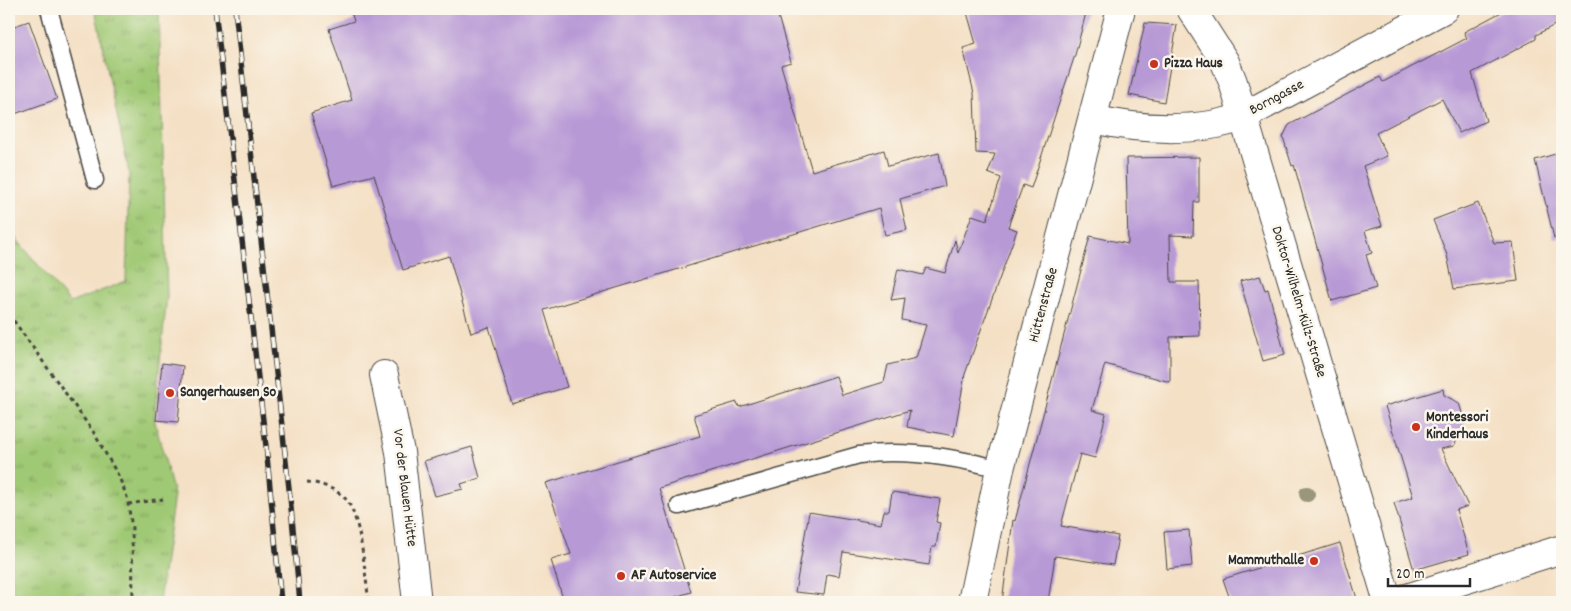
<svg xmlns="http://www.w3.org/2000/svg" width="1571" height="611" font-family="Dekko,sans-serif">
<defs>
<pattern id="grass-tufts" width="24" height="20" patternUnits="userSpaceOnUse" patternTransform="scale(1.25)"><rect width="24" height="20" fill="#a0c975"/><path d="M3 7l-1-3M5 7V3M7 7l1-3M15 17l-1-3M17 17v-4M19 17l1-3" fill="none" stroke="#83a360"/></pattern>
</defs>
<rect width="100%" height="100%" fill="#fbf7ec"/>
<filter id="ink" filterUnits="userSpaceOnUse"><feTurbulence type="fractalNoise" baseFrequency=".02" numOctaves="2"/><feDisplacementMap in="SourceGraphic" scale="10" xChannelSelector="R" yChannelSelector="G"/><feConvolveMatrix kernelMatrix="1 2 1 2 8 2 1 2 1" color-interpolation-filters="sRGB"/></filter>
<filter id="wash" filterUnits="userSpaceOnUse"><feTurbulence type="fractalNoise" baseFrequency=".0096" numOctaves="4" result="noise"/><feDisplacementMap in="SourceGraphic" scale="20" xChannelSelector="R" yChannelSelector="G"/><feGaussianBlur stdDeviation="1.12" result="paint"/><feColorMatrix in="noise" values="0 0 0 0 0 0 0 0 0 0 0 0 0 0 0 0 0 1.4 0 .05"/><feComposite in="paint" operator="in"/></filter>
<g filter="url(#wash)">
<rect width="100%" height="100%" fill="#f4e0c5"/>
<!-- grass -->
<path fill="url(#grass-tufts)" stroke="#667a50" d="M95 9H159L167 296 154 418 174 495 159 602H9V230L70 303 126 281 129 173Z"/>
<g id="blocks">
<!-- building -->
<path fill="#b799d6" d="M350 9H776L791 62 781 65 812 171 884 150 888 166 939 153 945 186 900 199 907 230 885 235 879 208 544 310 567 387 512 404 489 327 471 333 449 256 403 270 374 175 333 186 311 113 352 100 329 29 354 21Z
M966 9H1087L1075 55 1031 188 1023 185 1008 227 1017 230 965 374 954 436 907 427 910 410 659 488 691 592 659 602H564L551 560 571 554 546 483 700 436 694 415 737 402 739 407 836 376 842 395 884 382 888 365 916 358 926 325 902 320 905 298 891 300 898 269 923 275 926 268 945 273 955 240 958 253 972 215 987 220 1001 178 988 173 995 154 976 153 974 93 963 48 976 44Z
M1507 9H1562V21L1536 35V39L1472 73 1486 121 1459 133 1442 99 1376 133 1387 156 1363 166 1382 226 1365 231 1372 253 1366 255 1376 288 1332 301 1294 165 1292 166 1283 137 1289 125 1380 77 1383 82 1467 38 1464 32Z
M29 21 57 99 9 116V28Z
M1145 23 1177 25 1164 102 1129 95Z
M1562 152V237L1554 238 1535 160Z
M1199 157V202H1194L1193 236 1170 235 1171 282H1199L1200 336 1170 337V382L1105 364 1092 410 1106 414 1095 458 1080 454 1061 526 1118 536 1113 565 1055 556 1048 602H1002L1013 520 1015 521 1090 236 1128 244 1126 158Z
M1478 203 1494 243 1513 242 1518 281 1454 289 1447 255 1433 220Z
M1260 276 1265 290 1268 289 1285 355 1263 361 1240 281Z
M162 363 183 366 178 422 156 420Z
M1443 389 1444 395 1459 403 1465 423 1454 446 1441 449 1468 506 1456 510 1469 554 1414 570 1394 503 1413 497 1385 406Z
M472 447 480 478 461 484 463 489 435 496 424 461Z
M892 492 940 499 936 522 940 523 936 547H932L929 565 843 552 839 576 827 574 824 595 795 592 809 512 881 524 884 511H889Z
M1189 530 1192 566 1167 569 1164 532Z
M1340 543 1358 602H1231L1223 579Z"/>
</g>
</g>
<g filter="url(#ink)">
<use href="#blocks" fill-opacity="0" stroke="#494642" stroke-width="1"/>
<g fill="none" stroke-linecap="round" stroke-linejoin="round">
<!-- service casing -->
<g stroke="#494642" stroke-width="19">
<path id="service" d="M49 9 95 180
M679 506 859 455C905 449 955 457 1000 469"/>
</g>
<!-- minor casing -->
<g stroke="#494642" stroke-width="30">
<path id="minor" d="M1191 9 1225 62 1233 82 1388 602
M1093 119C1139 130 1198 133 1242 117L1444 9
M384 375 400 452 417 602
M1394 602 1562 549"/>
</g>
<!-- tertiary casing -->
<g stroke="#494642" stroke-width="30">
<path id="tertiary" d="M972 602 1000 469 1121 9"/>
</g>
<!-- path -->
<path stroke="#494642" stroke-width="3" stroke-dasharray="4 4" stroke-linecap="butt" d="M9 314 94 433 119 477 127 497 132 528 133 602
M307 482C321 483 340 490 348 502 362 524 365 576 369 602
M128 504 163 499"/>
<!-- service -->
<use href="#service" stroke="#fff" stroke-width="16"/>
<!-- minor -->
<use href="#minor" stroke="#fff" stroke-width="28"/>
<!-- tertiary -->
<use href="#tertiary" stroke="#fff" stroke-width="28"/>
<!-- rail casing -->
<g stroke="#2b2b2b" stroke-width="5.5">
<path id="rail" d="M215 9 266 446 281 602
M235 9 290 497 300 602"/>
</g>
<!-- rail -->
<use href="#rail" stroke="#fbf7ec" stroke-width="4" stroke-dasharray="11" stroke-linecap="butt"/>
</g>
<!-- trees -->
<circle fill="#99967c" cx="1307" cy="494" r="8"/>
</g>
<!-- markers -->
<g fill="#c8321e" stroke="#fbf7ec" stroke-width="2">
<circle cx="1154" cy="64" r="5"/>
<circle cx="170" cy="393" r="5"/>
<circle cx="1416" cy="427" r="5"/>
<circle cx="1314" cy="561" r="5"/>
<circle cx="621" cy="576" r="5"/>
</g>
<g text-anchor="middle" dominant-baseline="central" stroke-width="5" stroke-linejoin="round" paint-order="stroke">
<!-- poi labels -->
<g font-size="15" font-weight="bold" fill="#2b2b2b" stroke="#fbf7ec" text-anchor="start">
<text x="1164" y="64">Pizza Haus</text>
<text x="180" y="393">Sangerhausen So</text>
<text x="1426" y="418">Montessori<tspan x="1426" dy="17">Kinderhaus</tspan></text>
<text x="1304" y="561" text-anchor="end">Mammuthalle</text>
<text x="631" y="576">AF Autoservice</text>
</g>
<!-- street labels -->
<g font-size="15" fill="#2b2b2b" stroke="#fbf7ec">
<text transform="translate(1277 98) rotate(-28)">Borngasse</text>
<text transform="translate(1298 302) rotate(73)">Doktor-Wilhelm-Külz-Straße</text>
<text transform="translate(1044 305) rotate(-75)">Hüttenstraße</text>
<text transform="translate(404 488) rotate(83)">Vor der Blauen Hütte</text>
</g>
</g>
<!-- margin -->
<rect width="1571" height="611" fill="none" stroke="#fbf7ec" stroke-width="30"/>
<!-- scale -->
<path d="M1388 578v8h82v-8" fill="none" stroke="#2b2b2b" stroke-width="2.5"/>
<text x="1396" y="578" font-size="15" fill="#2b2b2b" stroke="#fbf7ec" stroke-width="4" paint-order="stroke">20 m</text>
</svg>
